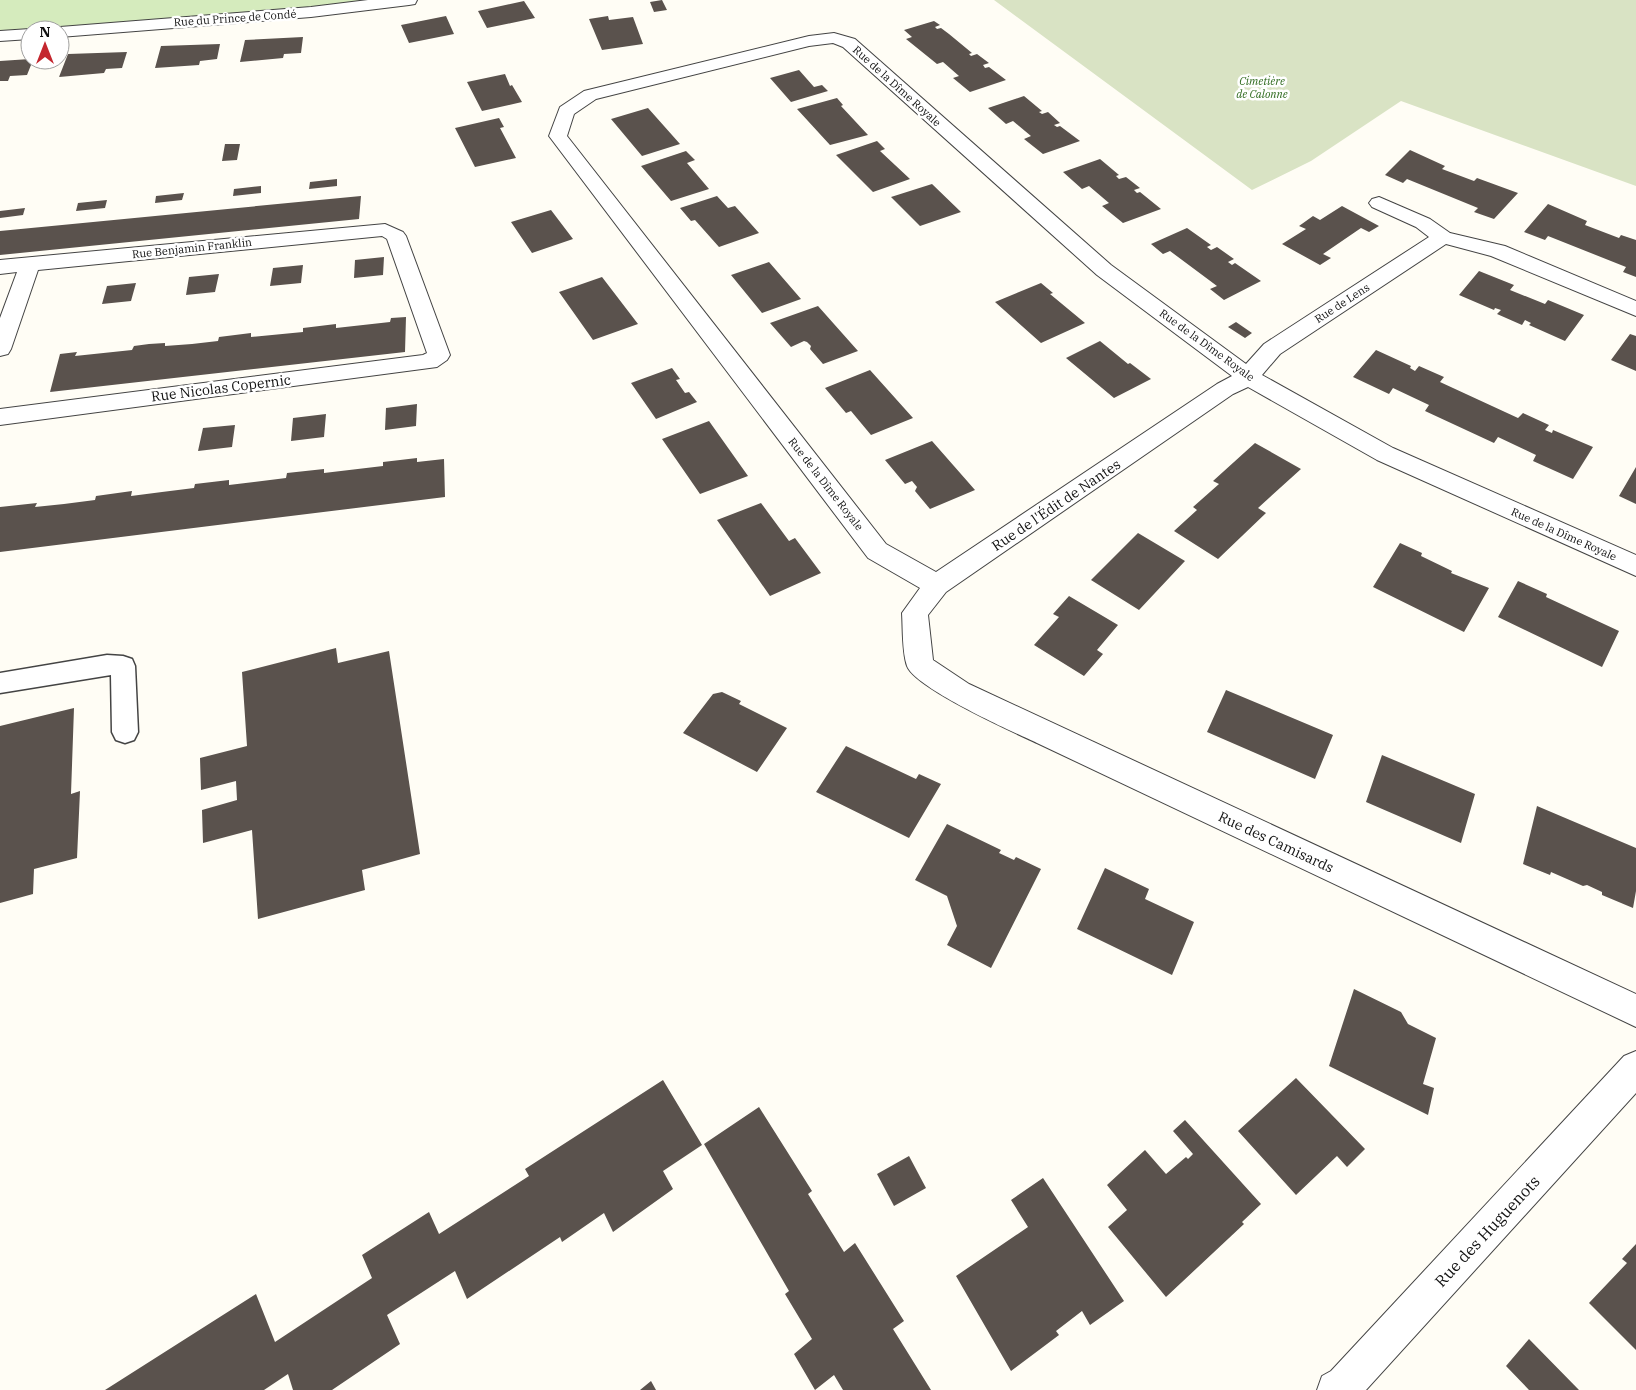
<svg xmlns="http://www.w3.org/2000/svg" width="1636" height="1390" font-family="'IBM Plex Serif',serif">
<rect width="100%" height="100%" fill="#fffdf5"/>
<!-- green -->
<path fill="#d5ebbd" d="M0 0H382L60 30H30L0 36Z"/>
<!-- cemetery -->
<path fill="#d9e3c4" d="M994 0H1636V186L1401 101 1311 161 1252 190Z"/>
<!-- building -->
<path fill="#5a524d" d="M662 0 667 10 654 12 650 2Z
M524 1 535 18 487 28 478 11Z
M446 16 454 34 409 43 401 25Z
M608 16 609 20 633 17 643 44 602 50 589 19Z
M934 21 940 25 935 27 937 29 941 28 949 34 972 53 969 54 971 56 977 54 989 63 983 65 985 68 989 67 1006 80 970 92 953 78 959 76 943 62 937 64 906 39 912 37 904 30Z
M303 37 301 53 284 54 283 58 240 62 245 40Z
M220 44 217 59 200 61 199 65 155 68 161 46Z
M127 52 122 68 106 69 104 73 59 77 68 54Z
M30 59 33 60 27 75 10 76 8 81H0V61Z
M799 70 814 87 822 85 828 91 791 102 770 78Z
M505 74 510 86 512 85 522 102 482 111 467 82Z
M1024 96 1042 111 1039 112 1042 114 1048 112 1060 123 1054 125 1057 127 1060 126 1080 141 1043 154 1024 139 1031 136 1013 121 1006 124 988 108Z
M837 98 843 105 841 106 868 135 830 145 797 109Z
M648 108 680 144 642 156 611 119Z
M499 118 504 127 500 128 516 158 475 167 455 128Z
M877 141 885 149 880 151 910 179 873 192 836 155Z
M225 144H240L237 160 222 161Z
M1410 150 1445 166 1442 169 1474 181 1477 178 1518 193 1494 219 1474 212 1478 208 1407 179 1403 183 1385 175Z
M686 151 695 160 687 163 709 189 671 201 641 166Z
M1100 159 1119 175 1116 176 1119 179 1126 177 1140 188 1134 190 1137 193 1140 192 1161 209 1123 223 1102 206 1109 203 1089 186 1082 189 1063 172Z
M337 179V186L309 189 310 182Z
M932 184 961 212 920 226 891 197Z
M261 186V193L233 196 234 189Z
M184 193 182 200 155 203 156 196Z
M361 196 359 219 0 255V231Z
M717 196 728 208 735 206 759 233 719 247 695 220 691 221 680 208Z
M107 200 105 208 76 211 78 203Z
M1548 204 1587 221 1585 225 1619 238 1621 235 1636 240V277L1623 272 1626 267 1548 236 1545 240 1524 232Z
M1342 206 1379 226 1369 232 1361 228 1323 254 1331 258 1320 265 1282 244 1306 229 1299 226 1313 216 1320 220Z
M25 208 23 215 0 218V211Z
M551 210 573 239 532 253 511 222Z
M1187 228 1211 245 1207 247 1211 250 1217 247 1234 259 1228 262 1232 265 1235 263 1261 281 1224 300 1210 289 1217 286 1170 251 1163 254 1151 244Z
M384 257 383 275 354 278 355 260Z
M769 262 801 299 762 313 731 275Z
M303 265 301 283 270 286 273 268Z
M1479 271 1514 285 1510 290 1545 304 1548 300 1584 315 1565 341 1529 325 1531 323 1525 320 1522 325 1497 314 1501 310 1495 308 1494 310 1459 295Z
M219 274 215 292 186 295 189 277Z
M602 277 638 324 593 340 559 292Z
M136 283 131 301 102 304 107 286Z
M1041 283 1053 293 1050 294 1085 323 1041 343 995 302Z
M818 306 858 351 823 364 810 349 811 346 807 342 804 341 791 347 770 323Z
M406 317 405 352 50 392 60 354 77 352 75 356 132 350 134 346 149 344 165 343V346L192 344 218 341 219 337 251 333V337L303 332V328L336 324V328L390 322 391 318Z
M1236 322 1252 333 1245 338 1228 327Z
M1630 334 1636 336V371L1611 360Z
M1100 341 1128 364 1130 363 1151 379 1114 398 1066 358Z
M1376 350 1411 366 1410 368 1415 371 1419 366 1444 377 1440 382 1518 418 1523 413 1549 425 1545 430 1552 433 1553 430 1593 447 1573 479 1533 461 1536 455 1498 437 1494 443 1425 411 1429 405 1393 388 1389 394 1353 377Z
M672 368 680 379 676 380 685 393 689 392 697 402 656 419 631 383Z
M870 370 913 418 871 435 851 411 846 413 825 388Z
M417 404 416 426 385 430 386 408Z
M326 414 324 437 291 441 293 418Z
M709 421 748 476 700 494 662 439Z
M235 425 232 447 198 451 203 428Z
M932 441 975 490 930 509 915 491 917 487 912 481 905 484 885 460Z
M1255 443 1301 469 1258 508 1266 513 1218 559 1174 531 1197 510 1193 507 1219 484 1213 481Z
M417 458V462L444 459 445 497 0 552V507L37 503 35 507 64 504 95 500 96 496 132 491 131 496 162 492 194 488 195 484 229 480V485L286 478 287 473 324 469V473L383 466V462Z
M1636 467V504L1619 496Z
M761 503 789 541 795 538 821 573 770 596 717 520Z
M1138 533 1185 561 1139 610 1091 580Z
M1400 543 1422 553 1421 556 1452 571 1451 573 1489 588 1464 632 1373 587Z
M1518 581 1547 594 1546 597 1619 631 1602 667 1498 617Z
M1069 596 1118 625 1097 650 1103 654 1084 676 1034 645 1059 617 1053 614Z
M336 648 338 663 389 651 420 854 362 870 365 890 258 919 252 830 203 843 202 810 237 800 236 781 201 790 200 758 247 746 242 672Z
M1226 690 1333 735 1315 779 1207 732Z
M722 692 741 701 739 704 787 728 757 772 683 733 713 694Z
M74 708 71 794 80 791 77 858 34 869 33 894 0 903V726Z
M846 746 916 779 919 774 941 784 909 838 816 792Z
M1382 755 1475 794 1461 843 1366 802Z
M1537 806 1636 848V891L1633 908 1602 895V892L1587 885 1583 886 1551 872 1550 875 1523 864Z
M947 824 1001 850 999 853 1014 860 1016 857 1041 869 991 968 947 945 957 926 947 896 915 880Z
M1105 868 1149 889 1145 899 1194 922 1172 975 1077 929Z
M1354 989 1401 1012 1408 1024 1436 1038 1423 1084 1434 1088 1428 1115 1329 1066Z
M1296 1078 1365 1149 1347 1167 1337 1156 1296 1195 1238 1131Z
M663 1080 702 1145 663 1171 673 1189 613 1232 604 1213 562 1242 560 1237 467 1299 455 1271 387 1315 400 1344 332 1390H293L288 1374 264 1390H105L256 1294 275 1342 372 1278 362 1255 429 1212 439 1234 529 1176 525 1169Z
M759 1107 812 1191 808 1194 844 1252 855 1243 904 1321 893 1329 931 1390H843L834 1375 815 1390 794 1354 812 1339 785 1294 789 1291 704 1144Z
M1185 1120 1261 1204 1242 1222 1244 1224 1166 1297 1108 1227 1127 1210 1107 1185 1145 1150 1166 1174 1186 1157 1188 1159 1193 1154 1173 1131Z
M909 1156 926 1188 894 1206 877 1174Z
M1043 1178 1124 1301 1090 1325 1082 1311 1056 1331 1059 1335 1011 1371 956 1276 1028 1227 1011 1200Z
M1636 1244V1350L1589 1303 1627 1263 1622 1259Z
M1529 1339 1579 1390H1529L1506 1366Z
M651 1381 656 1390H640Z"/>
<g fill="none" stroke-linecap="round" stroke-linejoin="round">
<!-- lane casing -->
<g stroke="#444" stroke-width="3">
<path id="lane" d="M107 655 123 656 132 659 135 666 138 732 134 740 125 743 116 740 112 732 111 675 0 693V673Z"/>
</g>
<!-- street casing -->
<g stroke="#444" stroke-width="2">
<path id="street" d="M368 0H417L415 4 409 5 311 17 60 37V30H53L60 27 311 7Z
M30 29 35 30H30V39L0 41V31Z
M834 33 855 39 1111 265 1246 364 1264 344 1429 237 1416 227 1372 207 1369 203 1372 199 1379 197 1430 219 1450 233 1505 246 1636 301V316L1491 256 1446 244 1280 354 1262 375 1393 448 1636 555V576L1377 460 1248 387 1233 394 946 592 928 615 933 660 969 684 1636 994V1027L1037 743C1013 732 915 688 907 666 902 652 903 628 902 613L920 588 868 558 549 136 560 107 584 91 809 36ZM833 43 843 47 1097 275 1232 376 1217 384 936 572 886 544 567 136 574 114 596 99 809 46Z
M385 224 403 232 406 236 450 355 447 360 437 367 0 425V409L423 355 427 353 387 239 382 236 38 270 11 349 8 354 0 356V318L17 272 0 274V260Z
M1636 1051V1093L1366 1390H1317L1322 1376 1331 1371 1624 1056Z"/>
</g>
<!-- lane -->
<use href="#lane" fill="#fff" fill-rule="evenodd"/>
<!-- street -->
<use href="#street" fill="#fff" fill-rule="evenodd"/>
</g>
<g text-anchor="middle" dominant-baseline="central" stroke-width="5" stroke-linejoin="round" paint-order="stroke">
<!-- far-street labels -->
<g font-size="11" fill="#111" stroke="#fff">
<text transform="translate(235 18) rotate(-4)">Rue du Prince de Condé</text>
<text transform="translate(897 86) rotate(42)">Rue de la Dîme Royale</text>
<text transform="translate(192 248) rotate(-6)">Rue Benjamin Franklin</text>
<text transform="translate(1342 303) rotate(-33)">Rue de Lens</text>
<text transform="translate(1207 345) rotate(36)">Rue de la Dîme Royale</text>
<text transform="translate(826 484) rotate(52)">Rue de la Dîme Royale</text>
<text transform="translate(1564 534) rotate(24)">Rue de la Dîme Royale</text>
</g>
<!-- far-park labels -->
<g font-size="11" font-style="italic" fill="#2f6b1f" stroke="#fff">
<text x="1262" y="81">Cimetière<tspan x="1262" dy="13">de Calonne</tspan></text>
</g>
<!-- street labels -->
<g font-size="14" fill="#111" stroke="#fff">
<text transform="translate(221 388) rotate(-7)">Rue Nicolas Copernic</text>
<text transform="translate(1056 505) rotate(-34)">Rue de l'Édit de Nantes</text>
<text transform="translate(1276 842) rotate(25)">Rue des Camisards</text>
</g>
<!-- near-street labels -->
<g font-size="16" fill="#111" stroke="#fff">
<text transform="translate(1487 1231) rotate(-47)">Rue des Huguenots</text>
</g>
</g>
<!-- north arrow -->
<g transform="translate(45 45)"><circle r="24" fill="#ffffff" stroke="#a0a0a0"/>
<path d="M0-4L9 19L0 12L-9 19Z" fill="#c4262e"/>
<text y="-8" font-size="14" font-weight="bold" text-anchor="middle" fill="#111111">N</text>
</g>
</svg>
